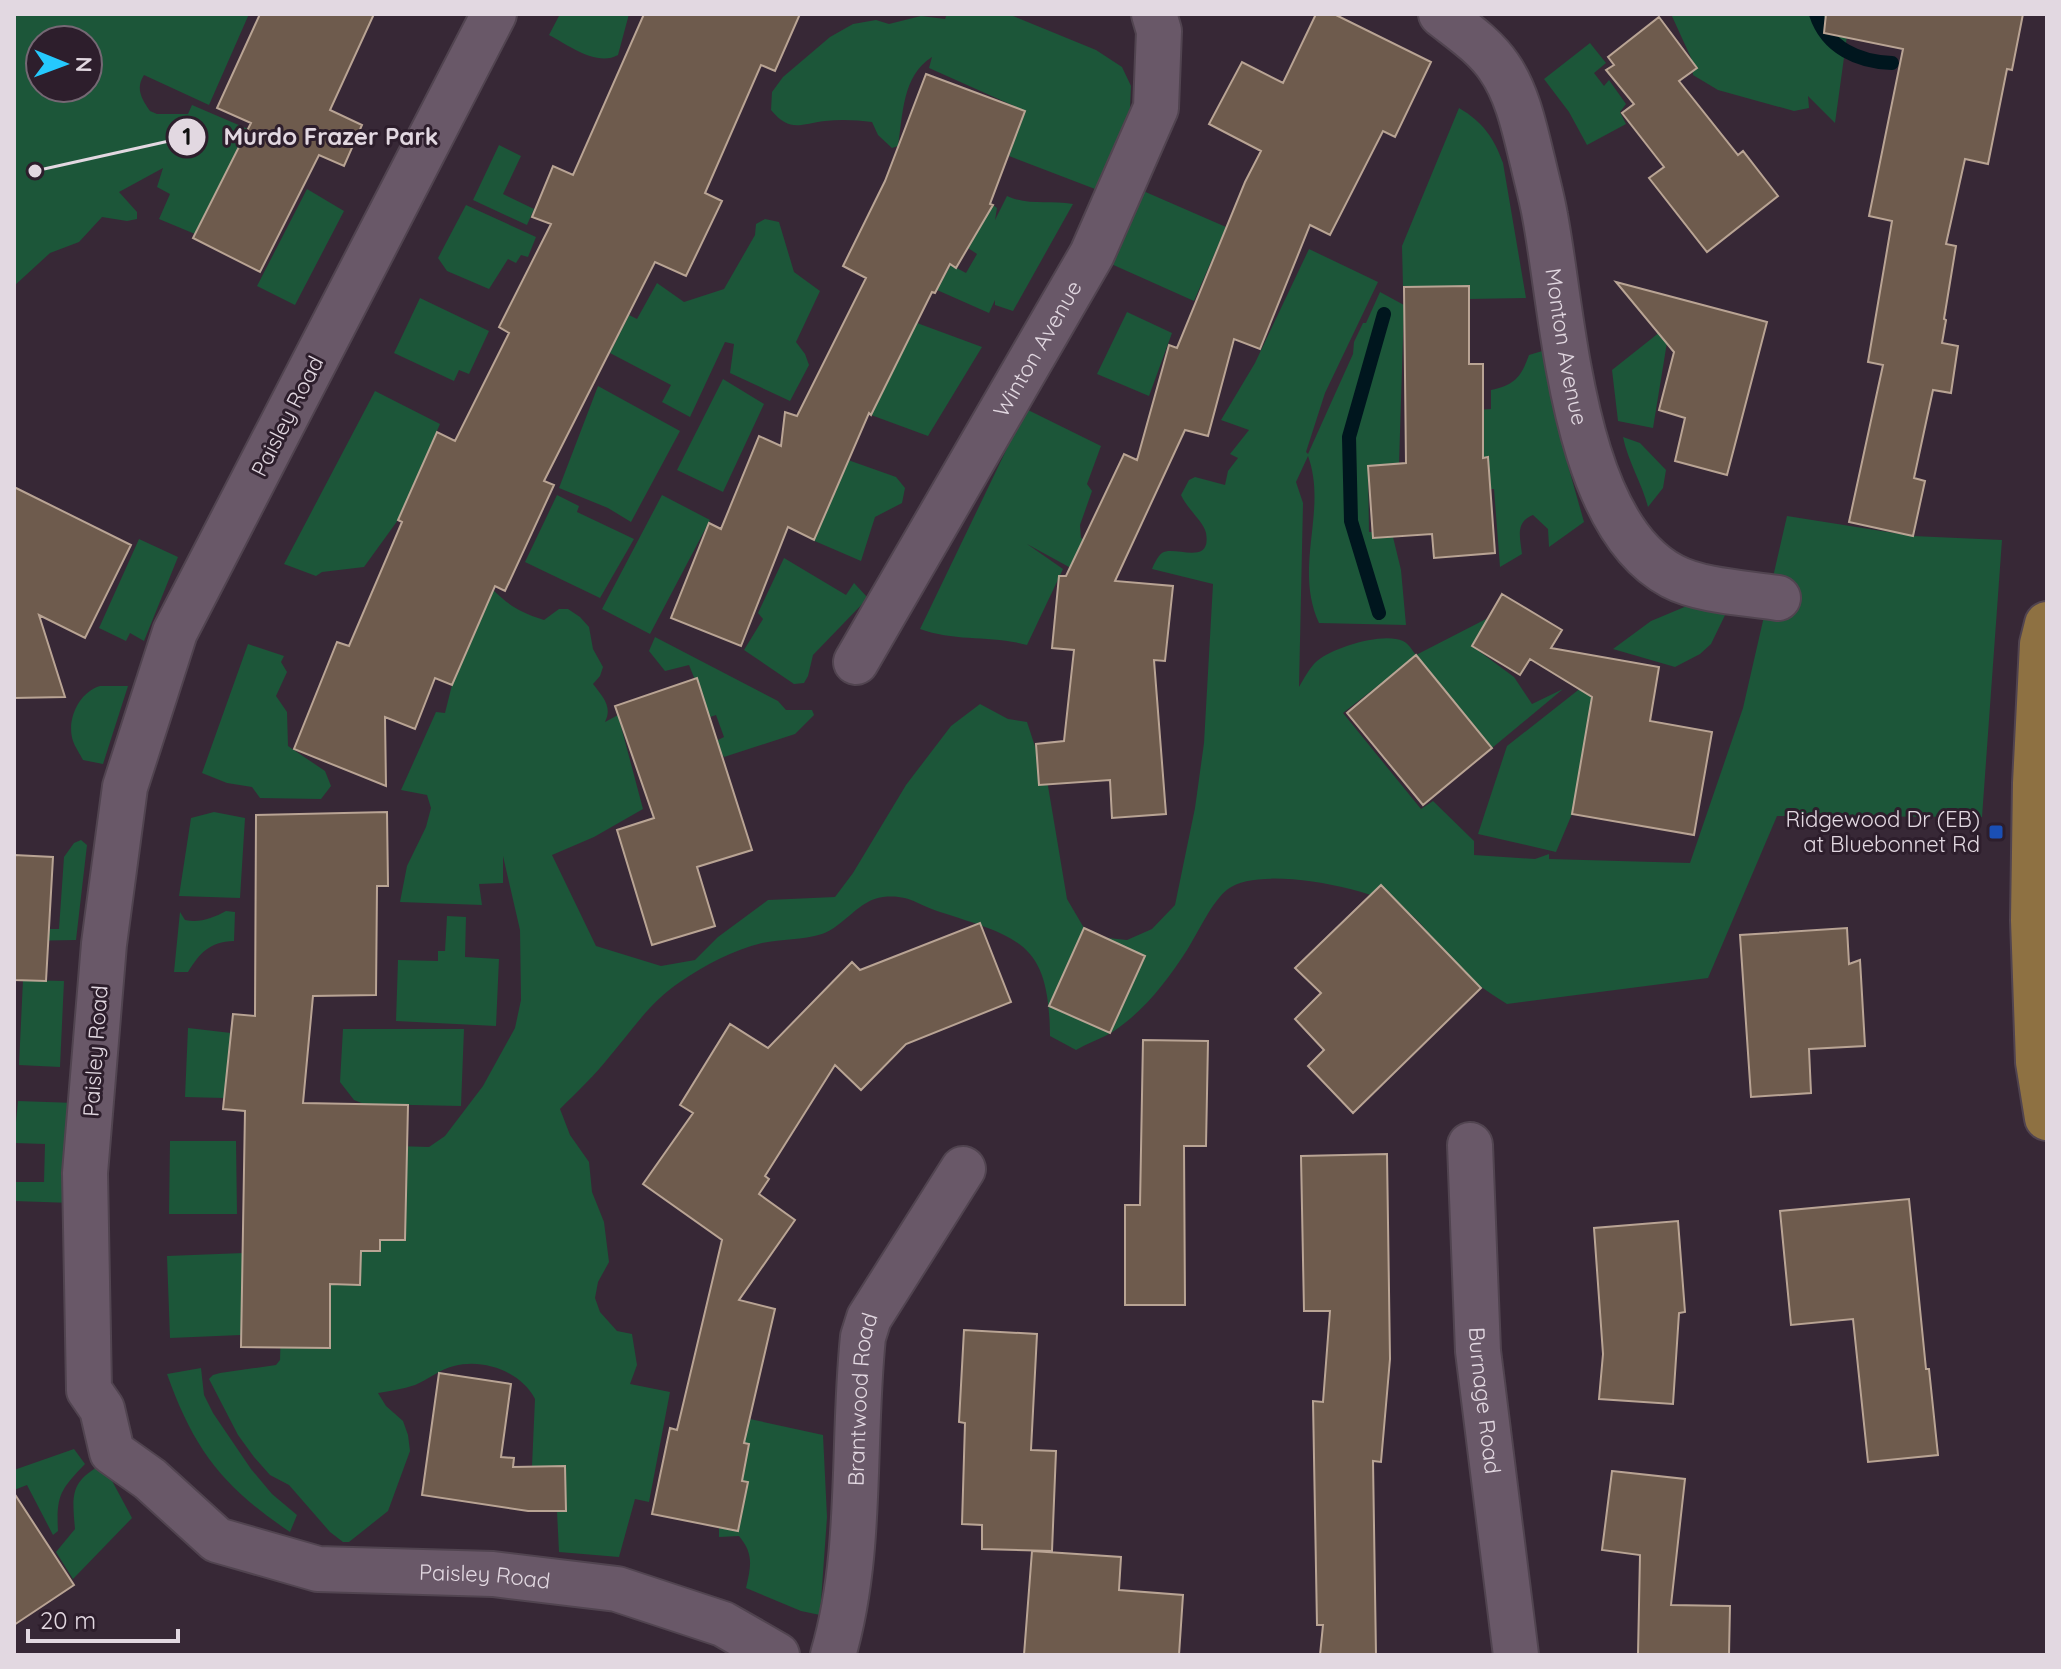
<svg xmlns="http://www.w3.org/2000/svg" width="2061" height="1669" font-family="Quicksand,sans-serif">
<rect width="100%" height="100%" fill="#372836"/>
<!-- green -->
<path fill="#1c5639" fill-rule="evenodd" d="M14 14H249L209 105 144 75C135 89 142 99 150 111L157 114H188L192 105 248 129 195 234 159 219 170 194 157 187 163 168 119 192 137 212V219L127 221 102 217 79 242 50 253 14 286ZM40 40H88V88H40Z
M560 14H629L618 55C597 67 568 45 549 35Z
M947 14H1008L1096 50 1122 67 1131 86 1130 108 1113 157 1095 189 1009 156 1025 111 929 68 932 57C902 76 903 115 898 146L892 148 878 135 872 122C857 120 841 119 825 121 800 124 790 133 771 110L772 92 783 77 830 37 853 24 876 20 889 24 921 16 945 19Z
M1671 14H1850L1835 123 1808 96 1809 108 1794 111 1718 90 1693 75 1692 60Z
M1590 43 1606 63 1594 73 1604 86 1609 80 1626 104 1620 112 1626 124 1587 145 1569 112 1544 79Z
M1459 108C1483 122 1494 138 1503 163L1526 298 1468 299V286L1403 287 1402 246Z
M499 145 521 156 503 194 534 209 527 225 473 200Z
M307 189 344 211 295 305 257 286Z
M1141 190 1226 227 1194 301 1109 263Z
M1007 196C1028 206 1050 200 1073 204L1013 311 995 305V300L989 313 937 290 951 265 966 273 977 254 968 248 993 205 997 208 995 220Z
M466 205 536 237 528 257 521 255 516 263 508 259 489 289 447 271 438 258Z
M765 219 779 222 794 272 820 291 796 342 805 354 809 365 790 401 730 373 734 344 725 342 690 417 662 402 671 385 610 353 629 315 637 319 657 283 684 302 724 289 755 235 756 224Z
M1309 249 1378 282 1325 393 1306 452 1308 454 1353 354 1354 342 1363 323H1366L1380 292 1404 305 1399 464 1368 467 1369 532 1392 533 1401 570 1406 625 1319 623C1293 566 1328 511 1308 456L1296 482 1303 503 1299 687C1304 679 1309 668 1317 661 1334 647 1383 632 1403 641 1409 644 1412 650 1416 655L1488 618 1472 646 1514 677 1532 704 1563 689 1492 748 1416 656 1343 713 1421 809 1433 801 1474 841V855L1535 859 1549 854V859L1690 863 1743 708 1787 516 1913 536 2002 540 1982 817 1777 816 1708 978 1507 1004C1486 991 1466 977 1449 960 1436 945 1425 925 1409 913 1378 889 1260 864 1228 889 1212 901 1198 933 1187 950 1168 980 1144 1011 1114 1031 1103 1038 1088 1043 1076 1050L1050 1036C1049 943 1021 938 940 912 918 905 909 894 883 897 860 899 843 927 822 934 802 940 782 939 762 943 733 950 705 965 680 982 650 1002 633 1029 610 1056 595 1075 577 1092 560 1109L570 1135 589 1162 592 1192 604 1222 609 1262 598 1282 595 1298 600 1312 617 1331 632 1334 637 1365 630 1384 670 1392 649 1502 635 1499 619 1557 559 1552 557 1511 566 1510 565 1466H532L535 1399C521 1372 484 1358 454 1366 440 1369 428 1380 415 1385 403 1389 390 1391 378 1393L386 1406 403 1421 408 1435 410 1451 388 1511 349 1542H343L330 1532 289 1485 270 1475 254 1457 238 1435 209 1379 213 1375 220 1373 276 1365 280 1360 281 1325 362 1145 429 1147 445 1136 483 1086 515 1028 521 1000 520 930 503 856V883L479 884 482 905 400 902 407 866 426 827 431 808 427 795 401 790 436 712 445 713 452 685 493 590C511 607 520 612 544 620L559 609H568L580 617 589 627 593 649 603 667 600 676 593 684C602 696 613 706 605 722L618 715 643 809 594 837 552 855 596 946 661 966 695 960 718 937 768 900 835 897 853 873 906 785 951 726 980 704 1008 719 1027 722 1048 786 1067 899 1084 928 1098 937 1127 940 1152 929 1175 905 1195 808 1204 743 1213 584 1152 569C1154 564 1158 556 1162 553 1174 545 1212 567 1206 533 1204 522 1187 509 1181 495L1189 480 1195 477 1225 485 1228 471 1238 458 1230 454 1249 430 1221 420 1255 363Z
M420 298 489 331 469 374 459 370 454 381 394 353Z
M1127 312 1172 333 1149 396 1097 374Z
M917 323 982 347 928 436 871 415Z
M1670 324 1653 428 1618 421 1612 370Z
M1549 349 1567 462 1584 522 1549 547 1548 529 1533 515C1515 522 1520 537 1522 554L1500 567 1494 489H1479L1475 410 1491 409V390C1515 385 1521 377 1529 355Z
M723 379 764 404 723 492 677 470Z
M598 386 680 431 631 522 608 508 559 488Z
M375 391 440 424 398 520 364 567 322 572 316 576 284 564Z
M1026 409 1101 446 1087 484 1092 491 1080 525 1081 538 1094 544 1084 570 1069 567 1027 544 1063 569 1027 645C991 635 955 642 920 629Z
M1623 437 1640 443 1666 470 1663 488 1648 507C1642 483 1628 462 1623 437Z
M848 460 896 477 905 488 902 503 875 517 861 561 810 539 816 534Z
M557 495 579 506 577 512 634 539 600 598 525 562Z
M662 495 710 520 650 634 602 609Z
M139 539 178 557 144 641 130 633 126 641 99 628Z
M784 558 846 595 854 583 868 598 813 655 808 676 804 683 794 684 744 650 763 619 758 613Z
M1706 598 1728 609 1711 644 1700 654 1675 667 1613 649 1651 621Z
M655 637 778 701 786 710H812L814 715 795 734 724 757 714 742 724 737 716 715 710 717 689 665 665 671 649 651Z
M248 644 284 656 281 662 287 672 276 696 287 712 288 746 325 771 331 786 321 799 260 798 252 787 227 783 202 773Z
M1596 676 1572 814 1556 852 1478 834 1507 746Z
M100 686H128L103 764 83 760C80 754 75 747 73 741 66 720 79 692 100 686Z
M214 812 245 818 240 898 179 896 191 818Z
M81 840 87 845 76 940 21 941 20 929H59L64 857 74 843Z
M226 911 235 912 234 941C209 942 200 953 188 972H174L180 912 185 920C200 923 213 918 226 911Z
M447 916 466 917 465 957 499 959 496 1026 396 1021 398 960 438 961V951H445Z
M23 980 64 981 60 1067 19 1065Z
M188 1028 231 1033 224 1098 185 1097Z
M343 1029H464L461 1106 364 1104 354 1100 340 1082Z
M18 1101 75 1103 72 1203 14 1201V1182H44L45 1144 14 1143Z
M170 1141H236L237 1214H169Z
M244 1253 241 1335 170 1338 167 1256Z
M201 1368 204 1395 213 1413 251 1469 272 1494 297 1515 290 1532C223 1487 194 1450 167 1374Z
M736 1416 823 1435 827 1517 820 1615 801 1611 746 1588C751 1566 754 1554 739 1536L719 1537V1528L738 1531 747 1482 742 1481 732 1441Z
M74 1449 85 1464C61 1489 56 1495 58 1531L53 1535 27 1485 14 1490V1470Z
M103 1464 132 1518 73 1579 56 1552 75 1529C72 1495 70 1481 103 1464Z"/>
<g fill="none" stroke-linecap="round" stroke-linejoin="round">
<!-- stream -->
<path stroke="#00161e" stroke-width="14" d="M1816 14C1827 48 1859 62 1892 63
M1379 613 1351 521 1349 437 1384 314"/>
</g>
<!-- building -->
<path fill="#6e5b4d" stroke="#b9a494" stroke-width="2" d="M260 14H374L330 110 362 125 344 166 319 155 260 272 193 238 251 123 217 108Z
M644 14H800L775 71 761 65 705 193 722 201 686 276 655 262 544 481 554 485 505 591 495 586 452 685 435 678 415 729 385 717 386 786 294 749 337 642 349 646 402 522 398 520 437 432 455 441 509 333 499 327 551 224 532 217 553 166 573 175Z
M1316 14H1334L1431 62 1395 137 1383 131 1330 235 1310 225 1260 349 1234 339 1208 436 1185 430 1115 581 1173 586 1165 661 1154 660 1166 814 1112 818 1110 780 1039 785 1036 744 1064 741 1074 650 1052 648 1059 576H1066L1124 454 1137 460 1169 345 1177 348 1245 182 1261 151 1209 124 1242 62 1283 83Z
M1826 14H2023L2012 70 2007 69 1988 164 1965 159 1946 244 1956 246 1944 319 1946 320 1942 343 1958 346 1951 393 1933 390 1914 478 1925 481 1913 536 1849 522 1883 365 1868 362 1892 221 1869 216 1903 49 1824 33Z
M1659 17 1697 68 1679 81 1738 155 1743 151 1778 196 1707 252 1649 178 1664 167 1622 113 1634 104 1606 70 1614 65 1608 57Z
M926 74 1025 111 990 204 993 205 956 268 950 264 935 293 932 292 871 415 869 413 814 540 788 527 741 646 671 618 709 523 721 529 759 436 781 446 785 412 797 416 866 278 843 266 885 181Z
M1616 282 1767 322 1727 475 1675 461 1685 418 1659 410 1674 352Z
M1469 286V364H1483V458L1488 457 1495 553 1434 558 1432 534 1373 538 1368 466 1406 463 1404 287Z
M14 487 131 545 85 638 39 615 65 697 14 698Z
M1502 594 1562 630 1551 648 1659 667 1650 721 1712 732 1694 835 1572 814 1592 697 1530 659 1520 675 1472 646Z
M1416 655 1492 748 1423 805 1347 713Z
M697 678 752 850 697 867 715 926 652 945 617 830 654 818 615 706Z
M387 812 388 886H377L376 995 313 996 303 1103 408 1105 405 1240H380V1251H361L360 1285 330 1284V1348L241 1347 245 1111 223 1109 233 1014 255 1016 256 815Z
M14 855 53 857 46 981 14 980Z
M1381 885 1481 988 1353 1113 1308 1066 1324 1050 1295 1019 1321 993 1295 968Z
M980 923 1011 1002 906 1044 861 1090 835 1065 765 1176 769 1179 759 1194 795 1220 739 1300 775 1309 744 1443 749 1444 742 1481 748 1482 738 1531 652 1514 670 1428 677 1430 722 1240 643 1184 693 1113 680 1105 730 1024 768 1048 852 962 860 970Z
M1084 928 1145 956 1110 1033 1049 1006Z
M1847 928 1849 964 1860 960 1865 1046 1809 1049 1811 1093 1751 1097 1740 935Z
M1143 1040 1208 1041 1206 1146H1184L1185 1305H1125V1205H1140Z
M1387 1154 1390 1359 1381 1462 1373 1461 1376 1655H1320L1323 1625H1317L1313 1401 1323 1402 1330 1311H1304L1301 1156Z
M1909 1199 1926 1369H1929L1938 1455 1868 1462 1853 1319 1791 1325 1780 1211Z
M1678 1221 1685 1312 1679 1313 1673 1404 1599 1399 1603 1354 1594 1228Z
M964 1330 1037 1334 1031 1450 1056 1451 1052 1551 982 1549V1525L962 1524 965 1423 959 1422Z
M439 1373 511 1384 501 1457 514 1458 513 1467 565 1466 566 1511H528L422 1495Z
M1612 1471 1685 1479 1671 1605 1730 1606 1729 1655H1638L1640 1555 1602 1550Z
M14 1493 74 1585 14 1625Z
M1032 1551 1121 1557 1119 1590 1183 1595 1179 1655H1024Z"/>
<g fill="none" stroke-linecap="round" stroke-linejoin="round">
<!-- minor casing -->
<g stroke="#514450" stroke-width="48">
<g id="minor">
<path id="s1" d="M494 14 175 632 125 787 104 944 85 1173 89 1390 102 1409 112 1452 150 1479 217 1540 318 1569 493 1574 617 1589 723 1624 777 1655"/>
<path id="s2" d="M1441 14C1461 30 1484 45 1499 67 1518 94 1525 131 1533 163 1537 181 1542 198 1545 216 1564 316 1572 523 1672 576 1700 591 1746 593 1778 598"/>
<path id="s3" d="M856 662 1092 254 1156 108 1159 31 1154 14"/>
<path id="s4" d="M1470 1145 1478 1351 1516 1655"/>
<path id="s5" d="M833 1655C863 1553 852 1442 863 1337L869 1318 963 1169"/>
</g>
</g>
<!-- major casing -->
<g stroke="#514450" stroke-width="48">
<path id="major" d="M2047 624 2042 644 2035 783 2033 920 2038 1062 2047 1118"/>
</g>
<!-- minor -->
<use href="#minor" stroke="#695868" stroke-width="44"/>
<!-- major -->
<use href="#major" stroke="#8e7142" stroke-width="44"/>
</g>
<!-- markers -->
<rect fill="#1a4fb4" stroke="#2d1e2c" stroke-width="3" x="1988" y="824" width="16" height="16" rx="4"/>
<g text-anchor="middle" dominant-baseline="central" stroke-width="6" stroke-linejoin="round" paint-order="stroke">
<!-- street labels -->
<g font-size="22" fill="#e2d8e1" stroke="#2d1e2c">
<text stroke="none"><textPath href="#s2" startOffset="368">Monton Avenue</textPath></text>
<text stroke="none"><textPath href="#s3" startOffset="362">Winton Avenue</textPath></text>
<text transform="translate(287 416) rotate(-63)">Paisley Road</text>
<text transform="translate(95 1051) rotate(-86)">Paisley Road</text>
<text stroke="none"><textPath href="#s4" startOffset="256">Burnage Road</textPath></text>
<text stroke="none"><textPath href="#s5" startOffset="258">Brantwood Road</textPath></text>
<text stroke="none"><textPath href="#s1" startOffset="1940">Paisley Road</textPath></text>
</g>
<!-- poi labels -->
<g font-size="22" fill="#e2d8e1" stroke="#2d1e2c" text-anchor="end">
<text x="1980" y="819">Ridgewood Dr (EB)<tspan x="1980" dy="25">at Bluebonnet Rd</tspan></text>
</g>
</g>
<!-- callouts -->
<path fill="none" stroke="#e2d8e1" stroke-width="3" d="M35 171L187 137"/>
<g fill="#e2d8e1" stroke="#2d1e2c" stroke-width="3">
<circle cx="35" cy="171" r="8"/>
<circle cx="187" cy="137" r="20"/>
</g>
<g font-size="24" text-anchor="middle" font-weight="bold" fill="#111">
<text x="187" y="145">1</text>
</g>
<g font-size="24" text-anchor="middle" font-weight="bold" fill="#e2d8e1" stroke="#2d1e2c" stroke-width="6" stroke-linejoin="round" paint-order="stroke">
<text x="331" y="145">Murdo Frazer Park</text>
</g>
<!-- border -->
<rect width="2061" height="1669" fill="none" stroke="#e2d8e1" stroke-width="32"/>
<!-- north arrow -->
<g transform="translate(64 64) rotate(91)"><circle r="38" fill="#2d1e2c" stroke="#756874" stroke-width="2"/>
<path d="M0-6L14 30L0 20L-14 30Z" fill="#25c9fe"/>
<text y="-12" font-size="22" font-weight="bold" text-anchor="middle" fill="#e2d8e1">N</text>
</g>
<!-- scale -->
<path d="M28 1629v12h150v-12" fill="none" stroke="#e2d8e1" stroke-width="4"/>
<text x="40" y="1629" font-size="24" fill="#e2d8e1" stroke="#2d1e2c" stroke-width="6" paint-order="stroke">20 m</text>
</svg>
